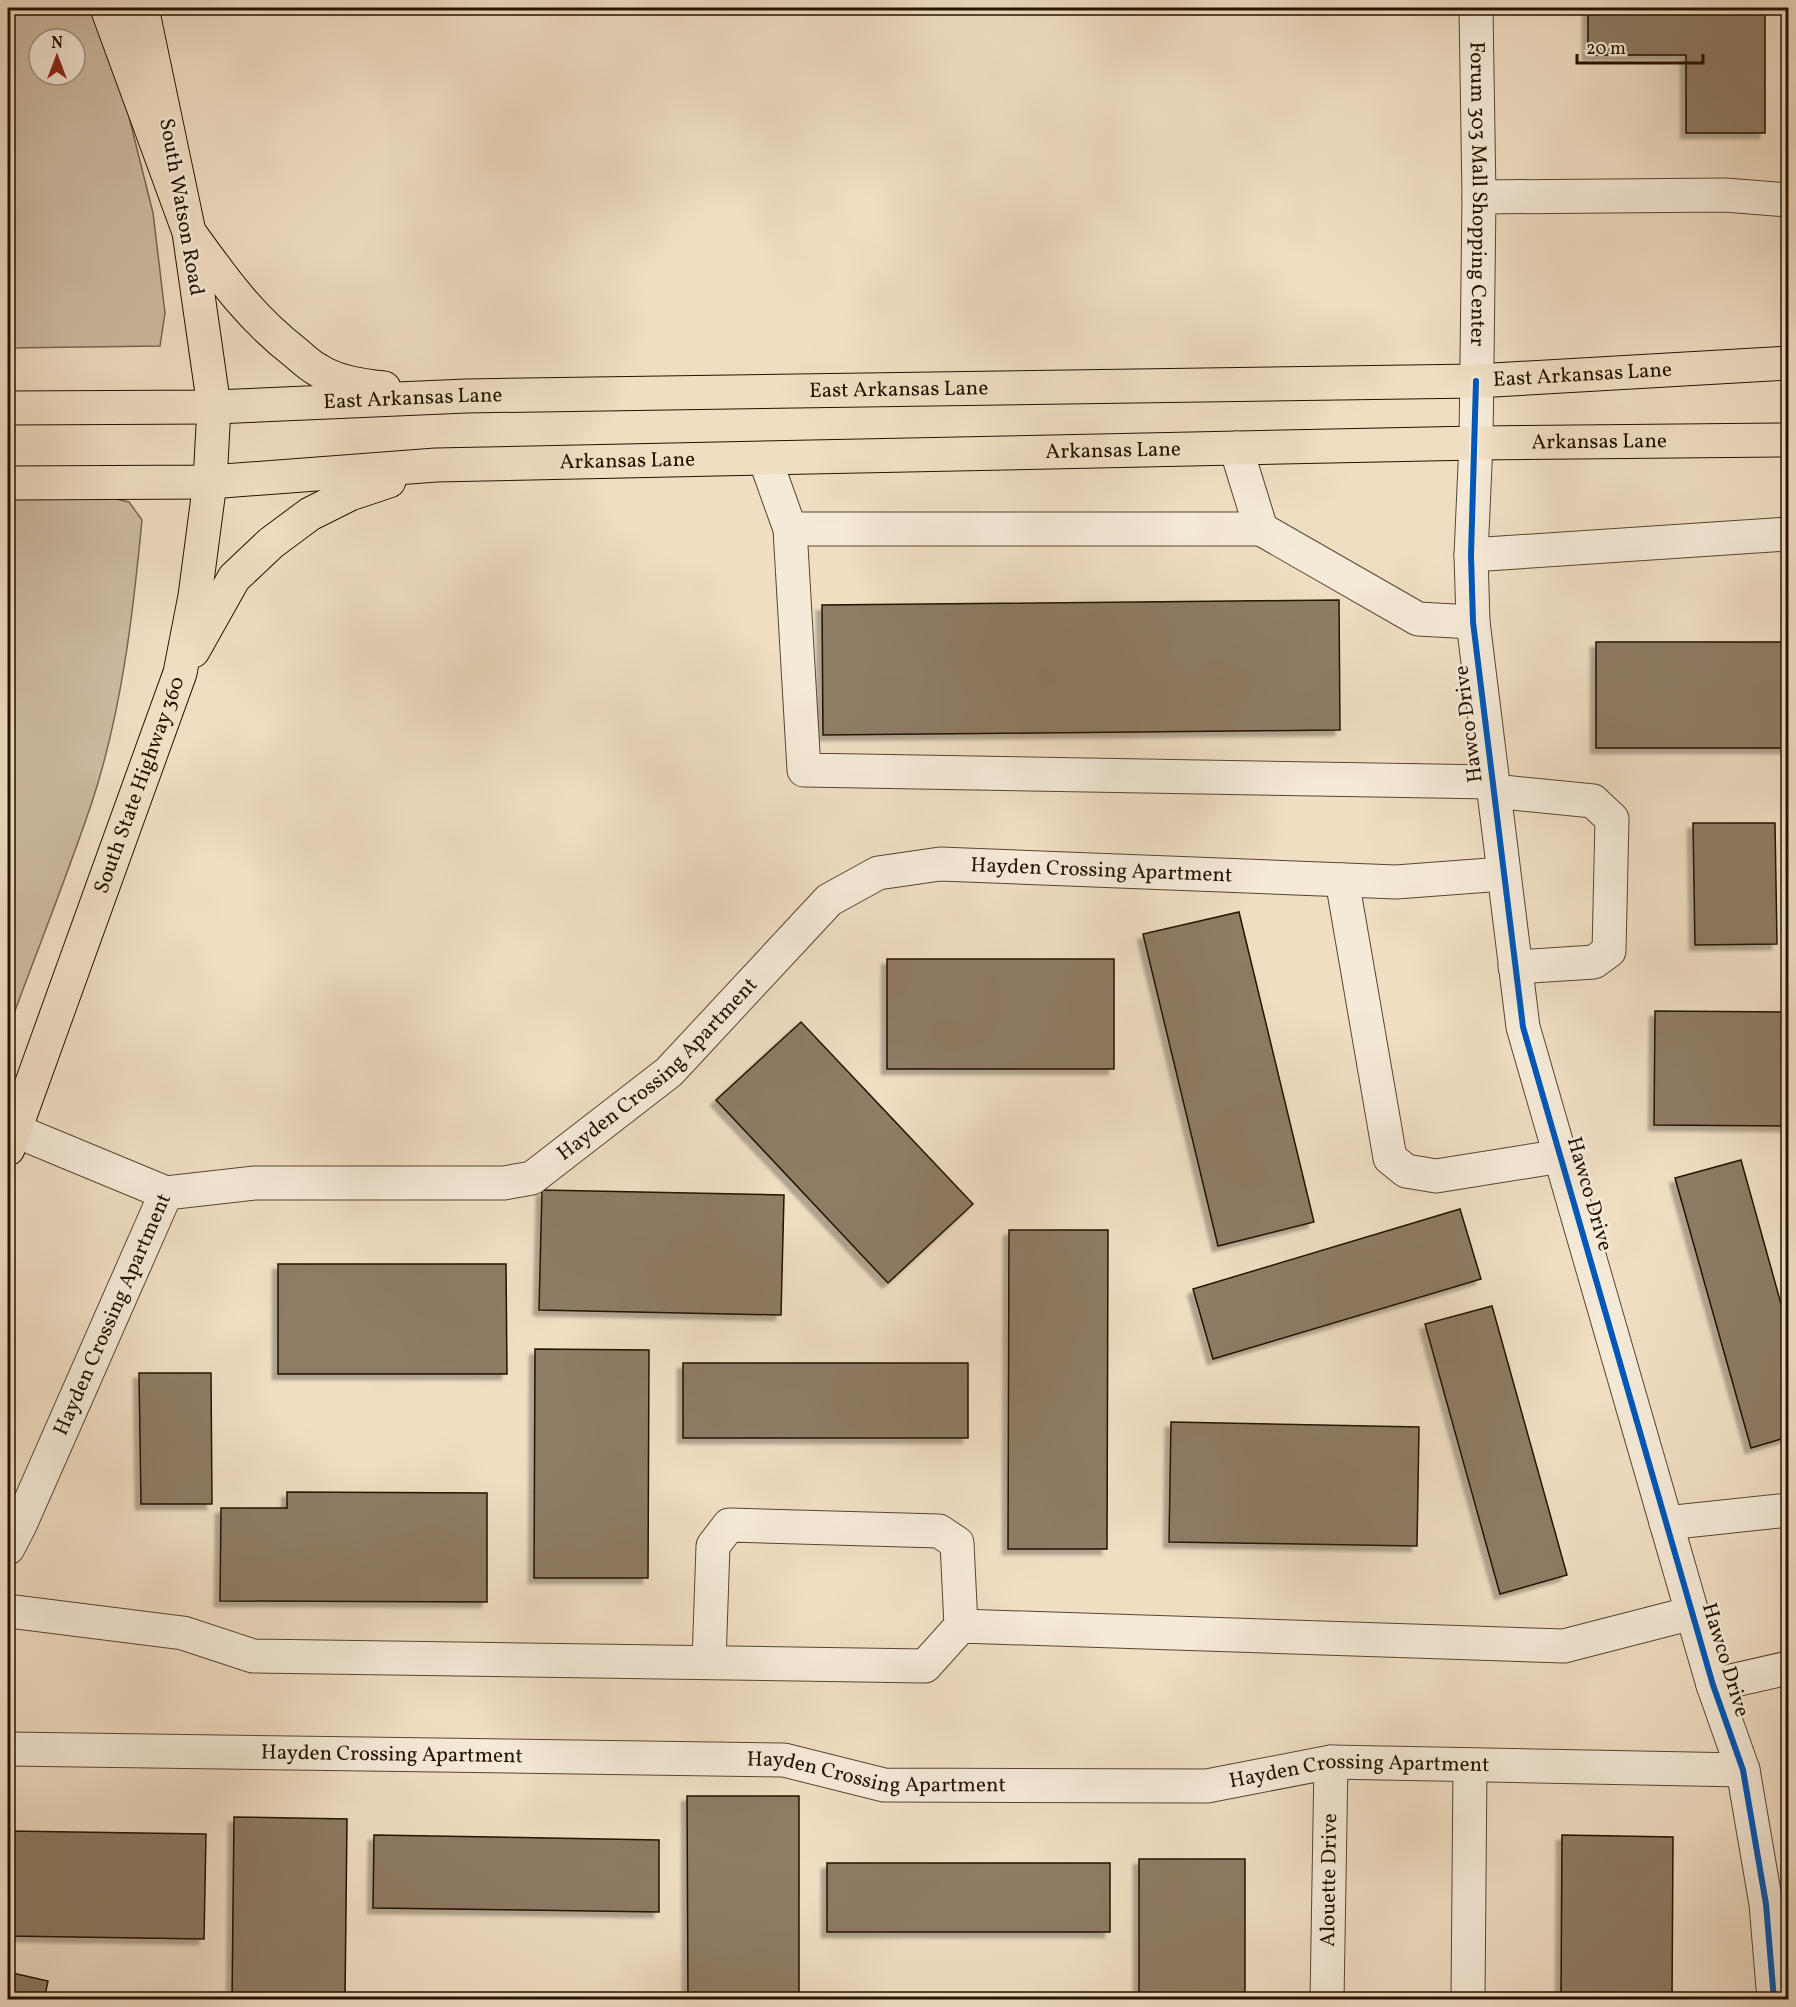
<svg xmlns="http://www.w3.org/2000/svg" width="1796" height="2007" font-family="Vollkorn,serif">
<defs>
<filter id="shadow"><feDropShadow dx="-5.5" dy="5.5" stdDeviation="1.5" flood-color="#0004"/></filter>
</defs>
<rect width="100%" height="100%" fill="#f0dec3"/>
<filter id="stains"><feTurbulence type="fractalNoise" baseFrequency=".00333" numOctaves="4"/><feColorMatrix values="0 0 0 0 .2 0 0 0 0 .09 0 0 0 0 .02 0 0 0 .5 -.17"/></filter>
<radialGradient id="worn" r=".72"><stop offset=".6" stop-color="#630" stop-opacity="0"/><stop offset="1" stop-color="#630" stop-opacity=".3"/></radialGradient>
<!-- green -->
<path fill="#cdbba2" stroke="#786651" stroke-width="1.5" fill-rule="evenodd" d="M8 8H97L118 73 153 213 165 313 160 346 8 348ZM39 39H75V75H39Z
M107 497 129 502 142 520C133 614 122 709 93 799 67 877 36 953 8 1030V498Z"/>
<!-- building -->
<path fill="#8e7c65" stroke="#241200" stroke-width="1.5" filter="url(#shadow)" d="M1588 8H1765V133H1686V55H1588Z
M1339 600 1340 730 823 735 822 605Z
M1596 642H1788V748H1596Z
M1693 823H1775L1777 944 1695 945Z
M1239 912 1314 1222 1218 1246 1143 934Z
M887 959H1114V1069H887Z
M1655 1011 1788 1012V1126L1654 1125Z
M801 1022 973 1204 888 1283 716 1100Z
M1741 1160 1788 1329V1437L1751 1448 1675 1178Z
M542 1190 784 1195 781 1315 539 1310Z
M1460 1209 1481 1279 1213 1359 1193 1289Z
M1009 1230H1108L1107 1549H1008Z
M278 1264H506L507 1374H278Z
M1492 1306 1567 1575 1500 1594 1425 1324Z
M535 1349 649 1350 648 1578H534Z
M683 1363H968V1438H683Z
M139 1373H211L212 1504H141Z
M1171 1422 1419 1427 1417 1546 1169 1542Z
M287 1492 487 1493V1602L220 1601 221 1508H287Z
M687 1796H799V2000H688Z
M234 1817 347 1819 345 2000H232Z
M8 1831 206 1834 204 1939 8 1936Z
M374 1835 659 1840V1912L373 1908Z
M1562 1835 1673 1837 1672 2000H1561Z
M1139 1859H1245V2000H1139Z
M827 1863H1110V1932H827Z
M8 1972 48 1981 44 2000H8Z
M970 1996H1071V2000H970Z"/>
<g fill="none" stroke-linecap="round" stroke-linejoin="round">
<!-- minor casing -->
<g stroke="#574531" stroke-width="35">
<g id="minor">
<path id="s1" d="M1476 8 1479 197 1476 443 1471 555 1473 622 1523 1027 1713 1685 1743 1770 1766 1904 1774 2000"/>
<path d="M1479 197 1725 195 1788 200"/>
<path d="M1236 448 1261 529 1418 619 1473 622"/>
<path d="M765 459 790 529 804 770 1492 782"/>
<path d="M790 529H1261"/>
<path d="M1471 555 1788 534"/>
<path d="M1493 791 1593 801 1612 819 1609 951 1594 962 1515 967"/>
<path d="M1342 880 1390 1158 1406 1171 1436 1176 1561 1156"/>
<path d="M14 1130 166 1193"/>
<path d="M1666 1523 1788 1510"/>
<path id="s2" d="M8 1548 20 1525 166 1193 255 1183H504L532 1178 669 1072 829 900 878 873 940 864 1396 882 1503 874"/>
<path d="M8 1611 183 1633 253 1656 925 1666 961 1626 1564 1646 1692 1613"/>
<path d="M709 1662 713 1546 729 1525 939 1531 957 1543 961 1626"/>
<path d="M1713 1685 1788 1668"/>
<path id="s3" d="M8 1749 784 1760 884 1785 1207 1786 1331 1762 1743 1770"/>
<path id="s4" d="M1327 2000 1331 1762"/>
<path d="M1468 2000 1470 1765"/>
</g>
</g>
<!-- major casing -->
<g stroke="#241200" stroke-width="35">
<g id="major">
<path d="M192 236C225 282 251 318 296 353 303 359 310 366 318 370 336 382 363 386 384 388"/>
<path id="s5" d="M8 408 214 407 466 396 1476 381 1788 363"/>
<path id="s6" d="M8 483 210 482 436 465 1476 443 1788 440"/>
<path d="M193 651 234 578 271 543 310 514 350 494 389 481"/>
<path id="s7" d="M8 1149 180 673 195 596 210 482 214 407 189 232 142 8"/>
</g>
</g>
<!-- highway casing -->
<g stroke="#241200" stroke-width="35">
<path id="highway" d="M107 8 189 232"/>
</g>
<!-- minor -->
<use href="#minor" stroke="#f5ead8" stroke-width="33"/>
<!-- major -->
<use href="#major" stroke="#f0dec3" stroke-width="33"/>
<!-- highway -->
<use href="#highway" stroke="#f0dec3" stroke-width="33"/>
<!-- cycleway casing -->
<g stroke="#f5ead8" stroke-width="10">
<path id="cycleway" d="M1476 381 1471 555 1473 622 1523 1027 1713 1685 1743 1770 1766 1904 1774 2000"/>
</g>
<!-- cycleway -->
<use href="#cycleway" stroke="#0057b8" stroke-width="6"/>
</g>
<g text-anchor="middle" dominant-baseline="central" stroke-width="5" stroke-linejoin="round" paint-order="stroke">
<!-- street labels -->
<g font-size="21" fill="#241200" stroke="#f5ead8">
<text stroke="none"><textPath href="#s1" startOffset="186">Forum 303 Mall Shopping Center</textPath></text>
<text transform="translate(181 207) rotate(80)">South Watson Road</text>
<text stroke="none"><textPath href="#s5" startOffset="1575">East Arkansas Lane</textPath></text>
<text stroke="none"><textPath href="#s5" startOffset="891">East Arkansas Lane</textPath></text>
<text stroke="none"><textPath href="#s5" startOffset="405">East Arkansas Lane</textPath></text>
<text stroke="none"><textPath href="#s6" startOffset="1592">Arkansas Lane</textPath></text>
<text stroke="none"><textPath href="#s6" startOffset="1106">Arkansas Lane</textPath></text>
<text stroke="none"><textPath href="#s6" startOffset="620">Arkansas Lane</textPath></text>
<text transform="translate(1469 724) rotate(-97)">Hawco Drive</text>
<text stroke="none"><textPath href="#s7" startOffset="387">South State Highway 360</textPath></text>
<text stroke="none"><textPath href="#s2" startOffset="1444">Hayden Crossing Apartment</textPath></text>
<text stroke="none"><textPath href="#s2" startOffset="922">Hayden Crossing Apartment</textPath></text>
<text transform="translate(1589 1194) rotate(74)">Hawco Drive</text>
<text stroke="none"><textPath href="#s2" startOffset="256">Hayden Crossing Apartment</textPath></text>
<text transform="translate(1725 1660) rotate(73)">Hawco Drive</text>
<text stroke="none"><textPath href="#s3" startOffset="384">Hayden Crossing Apartment</textPath></text>
<text stroke="none"><textPath href="#s3" startOffset="870">Hayden Crossing Apartment</textPath></text>
<text stroke="none"><textPath href="#s3" startOffset="1356">Hayden Crossing Apartment</textPath></text>
<text stroke="none"><textPath href="#s4" startOffset="120">Alouette Drive</textPath></text>
</g>
</g>
<!-- margin -->
<rect width="1796" height="2007" fill="none" stroke="#f0dec3" stroke-width="30"/>
<rect x="9" y="9" width="1778" height="1989" fill="none" stroke="#241200" stroke-width="3"/>
<rect x="15" y="15" width="1766" height="1977" fill="none" stroke="#241200" stroke-width="1.5"/>
<!-- north arrow -->
<g transform="translate(57 57)"><circle r="28" fill="#f5ead8" stroke="#a19482" stroke-width="1.5"/>
<path d="M0-4.5L10 22L0 15L-10 22Z" fill="#8f2418"/>
<text y="-9" font-size="16" font-weight="bold" text-anchor="middle" fill="#241200">N</text>
</g>
<!-- scale -->
<path d="M1577 54v9h126v-9" fill="none" stroke="#241200" stroke-width="3"/>
<text x="1586" y="54" font-size="18" fill="#241200" stroke="#f5ead8" stroke-width="4.5" paint-order="stroke">20 m</text>
<rect width="100%" height="100%" filter="url(#stains)"/>
<rect width="100%" height="100%" fill="url(#worn)"/>
</svg>
